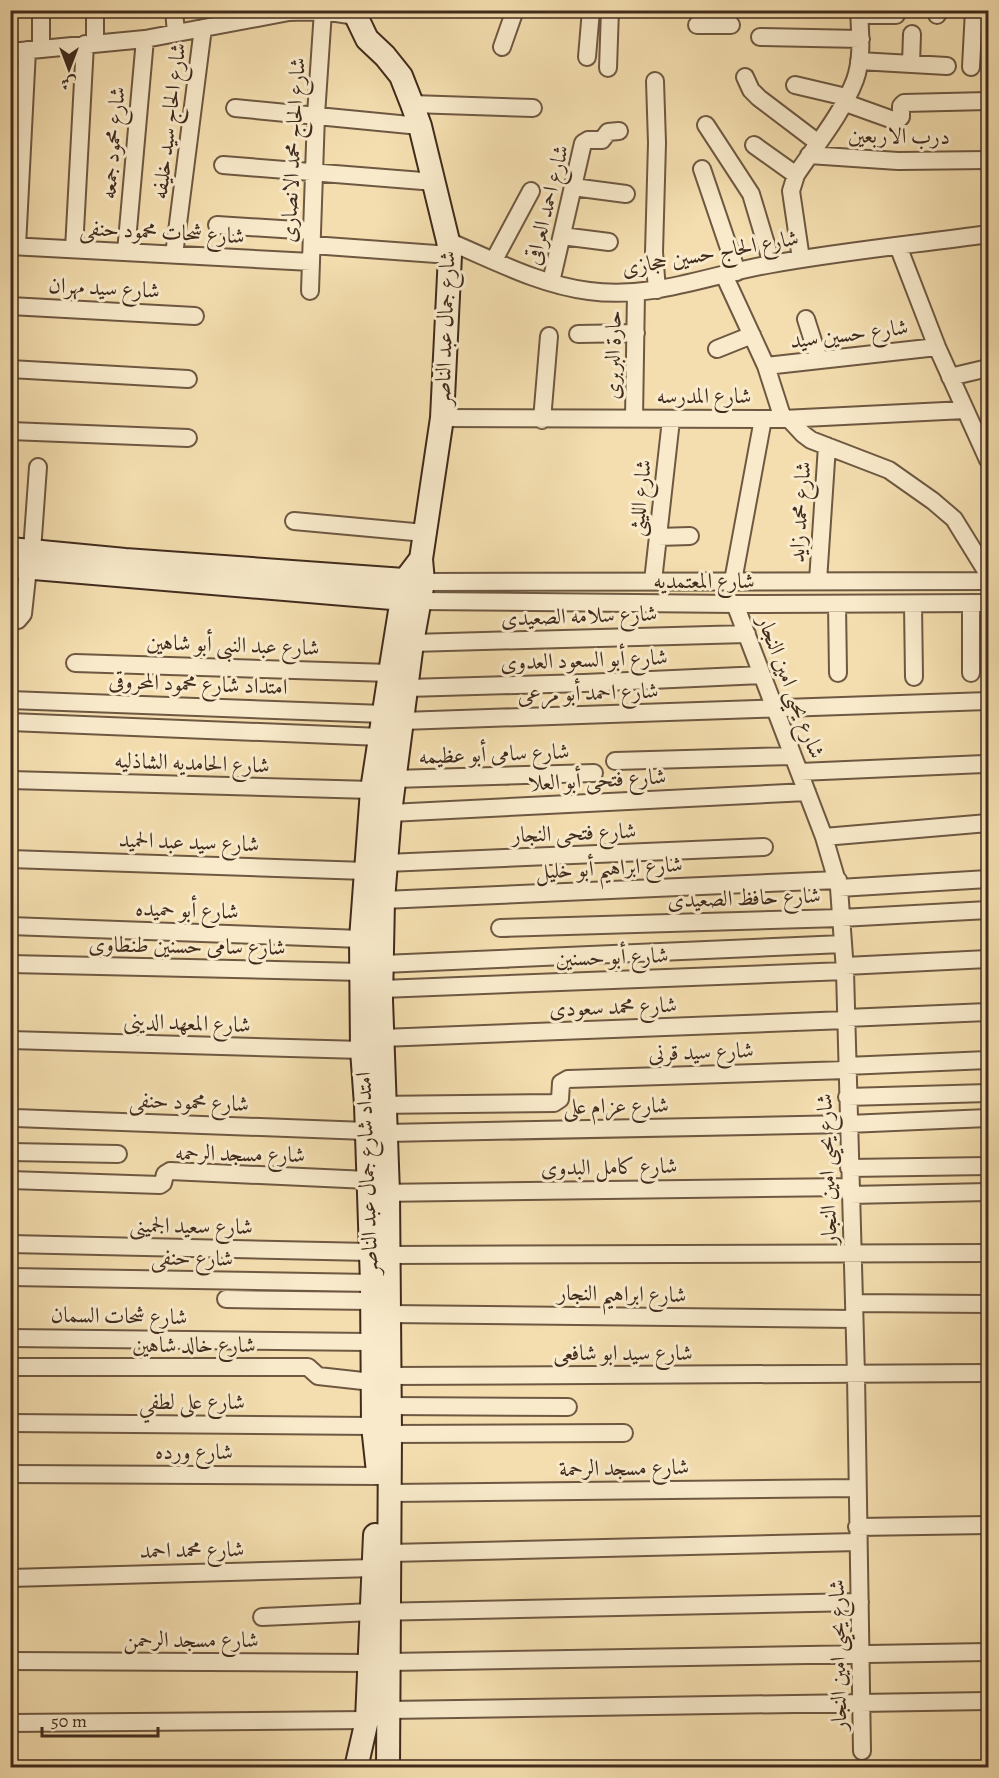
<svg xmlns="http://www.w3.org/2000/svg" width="999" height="1778" font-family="Alegreya,Amiri,serif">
<rect width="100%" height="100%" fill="#f4deaf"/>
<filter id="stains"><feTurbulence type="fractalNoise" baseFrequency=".00333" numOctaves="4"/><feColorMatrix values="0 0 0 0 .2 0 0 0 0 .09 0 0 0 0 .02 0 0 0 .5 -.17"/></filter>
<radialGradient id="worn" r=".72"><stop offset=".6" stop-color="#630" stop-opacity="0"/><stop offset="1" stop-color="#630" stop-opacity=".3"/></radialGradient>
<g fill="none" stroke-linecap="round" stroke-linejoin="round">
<!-- street casing -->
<g stroke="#6e5842" stroke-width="20">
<path id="street" d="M95 10V43
M174 10 176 33
M937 10V15
M859 15H896
M697 25H731
M760 37 861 39
M502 47 515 10
M41 49V10
M10 52 145 39 289 12 323 11 356 16
M587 57 591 10
M859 61 947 66
M911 64 912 34
M971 67 974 10
M608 68 610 10
M745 77 751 90 759 98 817 142
M655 81 657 143 654 252 657 290
M795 85 846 97
M843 102 896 121 901 117V106L904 103 988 101
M412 104 533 108
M235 108 420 126
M706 125 751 194 772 264
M754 145 796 175
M809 155 898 161 988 160
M223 165 435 182
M702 169 737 272
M573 187 626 194
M217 225 312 231
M562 236 609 242
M448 241C493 260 540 285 589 291 653 300 711 274 772 264 844 251 917 244 988 234
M312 245 450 255
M10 246 311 262
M17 246 27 50
M898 246 937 347 988 460
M74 249 85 44
M126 252 145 39
M174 255 203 28
M801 259 791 191 796 175C816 145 842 114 855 80 863 58 860 33 859 10
M494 260 531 191
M724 275 766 366 783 419
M551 282 583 143 588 140H602L608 132 619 131
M310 291 316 115 323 11
M10 306 195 316
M806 319 819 360
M578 334 636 333
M717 349 752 335
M766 366 937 347
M10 369 188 379
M950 377 988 368
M442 418 783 419 965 410
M634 418 636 292
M789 419 803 434 811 440 889 470 933 501 954 519 988 574
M542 420 549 336
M10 431 188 438
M294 521 425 533
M658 537 690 536
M32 551 38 467
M653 581 671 420
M733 581 763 419
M818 581 827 446
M423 582 988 581
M420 601 735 604 988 603
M971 603V673
M735 604 824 837 839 888 845 971 856 1375 862 1751
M837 604 838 673
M913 604 914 677
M10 621 18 620 23 614 28 568
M412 643 747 634
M75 663 390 673
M407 688 584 683 762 675
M10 700 384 714
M402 721 988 701
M10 722 381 737
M615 761 793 756
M800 772 984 764
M394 779 594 773
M10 780 372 790
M390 813 807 792
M824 837 988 823
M10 859 366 871
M386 863 764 847
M839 888 988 879
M383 900 838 880
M10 926 361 939
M500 928 841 918 988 910
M10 964 362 972
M383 964 843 944
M845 966 988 959
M382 989 845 971
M846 1018 988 1012
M382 1038 846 1020
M10 1040 362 1050
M846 1066 988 1060
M847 1097 988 1093
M373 1105 554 1103 560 1099 561 1083 568 1079 846 1070
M10 1115 15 1118 366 1131
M386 1133 848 1124 988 1118
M10 1152 118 1154
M849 1168 988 1166
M10 1180 160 1185 163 1183 165 1174 170 1171 368 1180
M377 1193 850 1187
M850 1195 988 1192
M10 1244 370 1252
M389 1255 988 1253
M10 1277 372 1283
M226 1299 372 1301
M854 1303 988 1304
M389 1314 854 1319
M10 1338 371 1342
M10 1367H308L318 1376 372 1382
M390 1376 988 1373
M390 1406 568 1407
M10 1423 373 1426
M390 1434 624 1433
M10 1474 378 1476
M391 1493 857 1488
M857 1527 988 1525
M390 1553 858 1542
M10 1578 374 1568
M262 1617 372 1612 860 1602
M10 1661 370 1663
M388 1662 988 1652
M388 1710 988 1701
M10 1723 367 1720"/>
</g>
<!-- secondary casing -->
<g stroke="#412b1d" stroke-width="26">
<path id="secondary" d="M356 10V16L367 39 385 56 401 76 412 104 420 126 448 241 450 255 442 418 421 559 423 582 412 643 390 813 383 900 381 1000 388 1193 390 1434 388 1768
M10 549 125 560 418 581
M10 566 416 600
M378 1472 373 1426 372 1283 366 1105 362 1050 361 939 372 790 390 673 405 580 421 559
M356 1768 367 1720 375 1535"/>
</g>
<!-- street -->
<use href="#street" stroke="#f8eacb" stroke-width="16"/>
<!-- secondary -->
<use href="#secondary" stroke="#f8eacb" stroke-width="22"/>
</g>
<g text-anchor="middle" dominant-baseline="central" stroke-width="6" stroke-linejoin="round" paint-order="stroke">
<!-- street labels -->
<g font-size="22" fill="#412b1d" stroke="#f8eacb">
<text transform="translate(169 121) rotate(-83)">شارع الحاج سيد خليفه</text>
<text transform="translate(899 136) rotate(1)">درب الاربعين</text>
<text transform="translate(113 143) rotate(-85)">شارع محمود جمعه</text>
<text transform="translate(293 150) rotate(-87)">شارع الحاج محمد الانصارى</text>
<text transform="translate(547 205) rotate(-76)">شارع احمد العراقى</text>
<text transform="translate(162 232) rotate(3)">شارع شحات محمود حنفى</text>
<text transform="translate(710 253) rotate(-10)">شارع الحاج حسين حجازى</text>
<text transform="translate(104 288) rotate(3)">شارع سيد مهران</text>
<text transform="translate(445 328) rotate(-88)">شارع جمال عبد الناصر</text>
<text transform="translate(849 334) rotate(-7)">شارع حسين سيد</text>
<text transform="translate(613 355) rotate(-89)">حارة البربرى</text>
<text x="704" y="396">شارع المدرسه</text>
<text transform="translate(640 498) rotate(-84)">شارع الليثى</text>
<text transform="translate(800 512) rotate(-86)">شارع محمد زايد</text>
<text x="704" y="581">شارع المعتمديه</text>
<text transform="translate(579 616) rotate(-2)">شارع سلامه الصعيدى</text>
<text transform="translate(233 645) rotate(2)">شارع عبد النبى أبو شاهين</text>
<text transform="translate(584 660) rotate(-2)">شارع أبو السعود العدوى</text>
<text transform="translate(198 684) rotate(2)">امتداد شارع محمود المحروقى</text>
<text transform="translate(791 687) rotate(69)">شارع يحيى امين النجار</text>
<text transform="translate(588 693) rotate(-2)">شارع احمد أبو مرعى</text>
<text transform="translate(494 754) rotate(-2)">شارع سامى أبو عظيمه</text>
<text transform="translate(192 763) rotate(2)">شارع الحامديه الشاذليه</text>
<text transform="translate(597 780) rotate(-3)">شارع فتحى أبو العلا</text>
<text transform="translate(574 833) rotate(-2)">شارع فتحى النجار</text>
<text transform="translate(189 842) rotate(2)">شارع سيد عبد الحميد</text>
<text transform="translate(609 868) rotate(-3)">شارع ابراهيم أبو خليل</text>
<text transform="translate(744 898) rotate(-2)">شارع حافظ الصعيدى</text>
<text transform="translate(187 910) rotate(2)">شارع أبو حميده</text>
<text transform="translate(187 946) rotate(1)">شارع سامى حسنين طنطاوى</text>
<text transform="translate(612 957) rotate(-2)">شارع أبو حسنين</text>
<text transform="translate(613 1007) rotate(-2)">شارع محمد سعودى</text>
<text transform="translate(187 1023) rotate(2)">شارع المعهد الدينى</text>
<text transform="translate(701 1052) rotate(-2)">شارع سيد قرنى</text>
<text transform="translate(189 1102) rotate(2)">شارع محمود حنفى</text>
<text transform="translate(616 1106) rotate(-1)">شارع عزام على</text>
<text transform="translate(240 1154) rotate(1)">شارع مسجد الرحمه</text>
<text transform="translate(609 1167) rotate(-1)">شارع كامل البدوى</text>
<text transform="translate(827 1169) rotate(-92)">شارع يحيى امين النجار</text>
<text transform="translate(367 1173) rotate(-92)">امتداد شارع جمال عبد الناصر</text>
<text transform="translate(191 1226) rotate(1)">شارع سعيد الجمينى</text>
<text transform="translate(192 1258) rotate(1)">شارع حنفى</text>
<text transform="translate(622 1294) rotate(1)">شارع ابراهيم النجار</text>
<text transform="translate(119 1316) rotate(1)">شارع شحات السمان</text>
<text x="194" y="1345">شارع خالد شاهين</text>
<text x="623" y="1353">شارع سيد ابو شافعى</text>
<text x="192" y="1402">شارع على لطفي</text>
<text x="194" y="1452">شارع ورده</text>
<text transform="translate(624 1468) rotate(-1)">شارع مسجد الرحمة</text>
<text transform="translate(192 1550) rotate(-1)">شارع محمد احمد</text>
<text x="191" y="1640">شارع مسجد الرحمن</text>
<text transform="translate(838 1655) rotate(-91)">شارع يحيى امين النجار</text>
</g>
</g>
<!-- margin -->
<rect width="999" height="1778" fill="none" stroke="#f4deaf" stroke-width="36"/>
<rect x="12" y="12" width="975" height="1754" fill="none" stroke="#412b1d" stroke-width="3"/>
<rect x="18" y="18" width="963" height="1742" fill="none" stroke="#412b1d" stroke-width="1.5"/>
<!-- north arrow -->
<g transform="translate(69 69) rotate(180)" stroke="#f8eacb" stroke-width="4.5" paint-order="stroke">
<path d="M0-4.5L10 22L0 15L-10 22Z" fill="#412b1d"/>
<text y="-9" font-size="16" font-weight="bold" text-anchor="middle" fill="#412b1d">ش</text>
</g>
<!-- scale -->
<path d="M42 1727v9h116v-9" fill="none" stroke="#412b1d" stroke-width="3"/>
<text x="51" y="1727" font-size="18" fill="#412b1d" stroke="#f8eacb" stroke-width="4.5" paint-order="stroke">50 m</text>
<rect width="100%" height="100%" filter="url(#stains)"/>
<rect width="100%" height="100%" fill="url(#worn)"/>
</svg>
